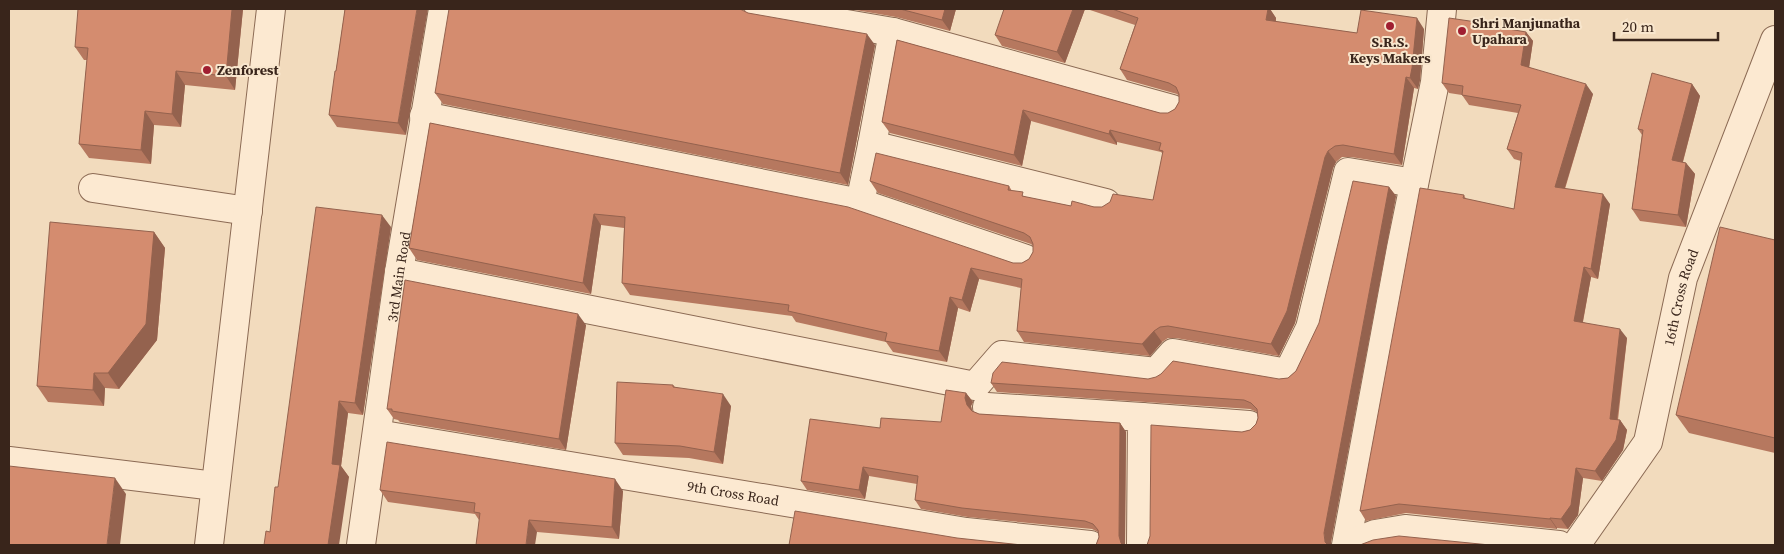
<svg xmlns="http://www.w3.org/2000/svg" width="1784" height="554" font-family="'Source Serif 4',serif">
<rect width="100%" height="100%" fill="#f2dbbd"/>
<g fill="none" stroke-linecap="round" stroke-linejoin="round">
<!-- minor casing -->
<g stroke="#8b6a54" stroke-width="30">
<g id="minor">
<path d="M759 9 893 32 1172 109"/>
<path d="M893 32 872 145 1106 203"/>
<path d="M424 116 860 203 1026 259"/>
<path d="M93 188 248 211"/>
<path d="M860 203 872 145"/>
<path d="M399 272 975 386 1002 355 1156 372 1173 353 1288 373 1310 328 1348 172 1414 183"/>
<path d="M987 407 1142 417 1141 545"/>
<path d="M1142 417 1249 425"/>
<path id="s1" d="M377 434 966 532 1090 545"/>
<path d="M9 461 215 486"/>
<path d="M209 545 271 9"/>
<path id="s2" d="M361 545 399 272 443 9"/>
<path d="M1346 545 1401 248 1435 82 1442 9"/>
<path d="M1347 545 1375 534 1405 529 1559 545"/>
<path id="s3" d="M1576 545 1648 442 1683 278 1775 40"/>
</g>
</g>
<!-- minor -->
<use href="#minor" stroke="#fce9d1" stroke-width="28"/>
</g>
<!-- wall -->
<path fill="#b6785f" d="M243 9 235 90 185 85 181 127 154 125 151 164 89 158 79 144 87 60H84L75 47Z
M345 9 406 135 337 127 329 115 336 71Z
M850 9H956L950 31 896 17Z
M1085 9 1065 63 1002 46 995 35Z
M1087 9H1270L1276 18V22L1357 33 1424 29 1420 80 1418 89 1414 88 1402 165 1351 157H1342L1336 162 1333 168 1295 323 1279 356 1176 338H1168L1162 342 1150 356 1024 342 1017 331 1021 288 979 279 970 312 958 308 947 362 893 352 886 342 796 322 792 316 630 295 622 283 624 228 601 225 591 294 417 260 409 248 430 123 1013 263H1022L1029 259 1033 252V246L1031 244 878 193 870 181 1009 186 1012 191 1026 197 1071 206 1102 207 1153 200 1163 154 1161 152 1117 142V145L1031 121 1022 166 890 133 882 122 897 40 1160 113H1168L1175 109 1179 102V96L1177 94 1127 80 1120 69 1135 25Z
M744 11 748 13 875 45 848 185 443 104 435 93Z
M1499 27 1526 32 1533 41 1529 67 1593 94 1565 189 1610 204 1598 279 1591 277 1583 322 1627 338 1618 420H1620L1627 430 1623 450 1602 481 1583 478 1578 515 1568 529 1557 528V529L1406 513 1366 521 1360 511 1464 195 1466 199 1514 209 1521 161 1514 159 1507 149 1518 113 1469 105 1462 95 1449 93 1442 83Z
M1692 84 1700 96 1683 162 1686 163 1695 174 1686 227 1640 221 1632 209 1642 135 1638 129Z
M1389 187 1396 196 1331 542 1242 432 1250 430 1256 424 1258 418 1257 412 1250 409 997 392 991 383 1148 379H1279L1288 378 1296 371Z
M391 227 363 415 348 413 341 466 349 477 270 532 278 487Z
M154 232 165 248 157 340 119 389 105 388 104 406 48 402 37 386Z
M1775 240V453L1689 433 1676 415Z
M586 325 566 450 400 422 398 420 394 419 387 409Z
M673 385 675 387 731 406 723 464 689 458 623 455 615 443Z
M966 393 973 402 971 406 972 411 979 414 1120 423 1126 432 1125 545H1096L1099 537 1098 532 1092 529 968 517 921 509 915 500 917 484 869 476 865 499 807 490 801 481 880 428 941 422Z
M380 490 623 491 619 539 537 532 479 520 475 514 388 502Z"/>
<!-- shaded-wall -->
<path fill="#94624e" d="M232 9H243L235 90 226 76Z
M417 9H428L406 135 398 123Z
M945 9H956L950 31 942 20Z
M1073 9H1085L1065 63 1057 52Z
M1268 9H1270L1276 18 1274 31 1266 20Z
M1417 18 1424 29 1420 80 1418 89 1410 78Z
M1526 32 1533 41 1528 75 1521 65Z
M867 34 875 45 848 185 840 173Z
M176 71 185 85 181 127 172 114Z
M1406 77 1414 88 1402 165 1394 154Z
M1586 84 1593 94 1562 197 1555 187Z
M1692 84 1700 96 1680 172 1672 160Z
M1023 110 1031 121 1022 166 1014 155Z
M145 111 154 125 151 164 141 150Z
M1110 130 1117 142V145L1109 134Z
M1328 151 1336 162 1333 168 1295 323 1279 356 1271 344 1325 157Z
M1686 163 1695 174 1686 227 1678 215Z
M1389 187 1396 196 1331 542V545H1328L1325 542 1324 533Z
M1603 194 1610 204 1598 279 1591 269Z
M594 214 601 225 591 294 583 283Z
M382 215 391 227 363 415 355 403Z
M154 232 165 248 157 340 119 389 108 373Z
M1584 267 1591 277 1581 331 1574 321Z
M971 268 979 279 970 312 962 300Z
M950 297 958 308 947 362 939 351Z
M578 314 586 325 566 450 559 439Z
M1620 329 1627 338 1616 428 1610 419Z
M1154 331 1162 342 1150 356 1142 344Z
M94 373 105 388 104 406 93 390Z
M966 393 973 402 971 406 973 414 967 405 965 398Z
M723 394 731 406 723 464 714 452Z
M339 401 348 413 341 466 349 477 339 545H328L332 464Z
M1620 420 1627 430 1623 450 1602 481 1595 471Z
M1120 423 1126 432 1125 545H1122L1121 543 1119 536Z
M863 467 869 476 865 499 859 490Z
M1576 468 1583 478 1578 515 1568 529 1561 519Z
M115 478 126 494 120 545H107Z
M615 479 623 491 619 539 612 527Z
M1550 518 1557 528V529L1550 519Z
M529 520 537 532 535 545H526Z"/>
<!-- building -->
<path fill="#d48c6f" stroke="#94624e" d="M78 9H232L226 76 176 71 172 114 145 111 141 150 79 144 88 48 75 47Z
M345 9H417L398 123 329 115 335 71H336Z
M449 9H740L748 13 867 34 840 173 435 93Z
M900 9H945L942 20Z
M1004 9H1073L1057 52 995 35Z
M1112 9H1268L1266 20 1357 33 1361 10 1417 18 1412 68 1410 78 1406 77 1394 154 1343 145 1335 146 1328 151 1325 157 1287 311 1271 344 1168 326 1160 327 1154 331 1142 344 1017 331 1022 279 971 268 962 300 950 297 939 351 885 341 887 333 788 311 789 305 622 283 625 217 594 214 583 283 409 248 430 123 848 207 1013 263H1022L1029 259 1033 252V244L1030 237 1024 233 870 181 876 153 1009 186 1008 190 1023 192 1022 196 1071 206 1072 201 1094 207H1102L1110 202 1113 194 1153 200 1163 151 1159 150 1161 143 1110 130 1109 134 1023 110 1014 155 882 122 897 40 1160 113H1168L1175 109 1179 102V94L1176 87 1169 83 1120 69 1138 18Z
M1449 18 1497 25V27L1526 32 1521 65 1586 84 1555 187 1603 194 1591 269 1584 267 1574 321 1620 329 1610 419 1620 420 1616 440 1595 471 1576 468 1571 505 1561 519 1550 518V519L1399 504 1360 511 1420 188 1464 195 1463 198 1514 209 1522 153 1507 149 1521 105 1462 95 1463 86 1442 83Z
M1652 73 1692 84 1672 160 1686 163 1678 215 1632 209 1643 130 1638 129Z
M1353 181 1389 187 1324 533 1325 542 1328 545H1147L1150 536 1151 425 1242 432 1250 430 1256 424 1258 418 1257 409 1251 403 1244 400 991 383 993 373 1002 362 1148 379 1156 377 1161 374 1173 361 1279 379 1288 378 1296 371 1319 323Z
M316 207 382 215 355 403 339 401 332 464 340 465 328 545H264L266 531 270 532 275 487H278Z
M50 222 154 232 146 324 108 373H94L93 390 37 386Z
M1720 227 1775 240V438L1676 415Z
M405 280 578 314 559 439 392 411V409H387Z
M617 382 673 385V387L723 394 714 452 680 446 615 443Z
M946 390 966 393 965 398 967 405 972 411 979 414 1120 423 1119 536 1121 543 1123 545H1096L1099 537 1098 530 1093 524 1085 521 962 508 915 500 918 476 863 467 859 490 801 481 810 419 880 428 881 418 941 422Z
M387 442 615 479 612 527 529 520 526 545H476L480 513 474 512 475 503 380 490Z
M9 466 115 478 107 545H9Z
M795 511 957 538 1022 545H789Z
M1399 536 1490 545H1360L1373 540Z"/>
<!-- markers -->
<g fill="#a01f31" stroke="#f8e6cd" stroke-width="2">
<circle cx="1390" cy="26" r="5"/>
<circle cx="1462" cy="31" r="5"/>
<circle cx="207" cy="70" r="5"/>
</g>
<g text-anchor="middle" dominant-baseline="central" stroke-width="4" stroke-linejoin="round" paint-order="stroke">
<!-- poi labels -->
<g font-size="14" font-weight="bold" fill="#39251b" stroke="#f8e6cd" text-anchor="start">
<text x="1472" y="23">Shri Manjunatha<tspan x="1472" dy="16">Upahara</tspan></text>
<text x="1390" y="42" text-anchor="middle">S.R.S.<tspan x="1390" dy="16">Keys Makers</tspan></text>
<text x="217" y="70">Zenforest</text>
</g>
<!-- street labels -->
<g font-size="14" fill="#39251b" stroke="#f8e6cd">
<text stroke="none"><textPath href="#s2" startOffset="271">3rd Main Road</textPath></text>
<text stroke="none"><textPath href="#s3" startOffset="274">16th Cross Road</textPath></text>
<text stroke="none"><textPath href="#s1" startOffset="361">9th Cross Road</textPath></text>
</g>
</g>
<!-- border -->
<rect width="1784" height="554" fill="none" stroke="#39251b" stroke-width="20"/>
<!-- scale -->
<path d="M1614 32v8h104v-8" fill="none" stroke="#39251b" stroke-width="2.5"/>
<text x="1622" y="32" font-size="15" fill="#39251b" stroke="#f8e6cd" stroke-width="4" paint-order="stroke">20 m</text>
</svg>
